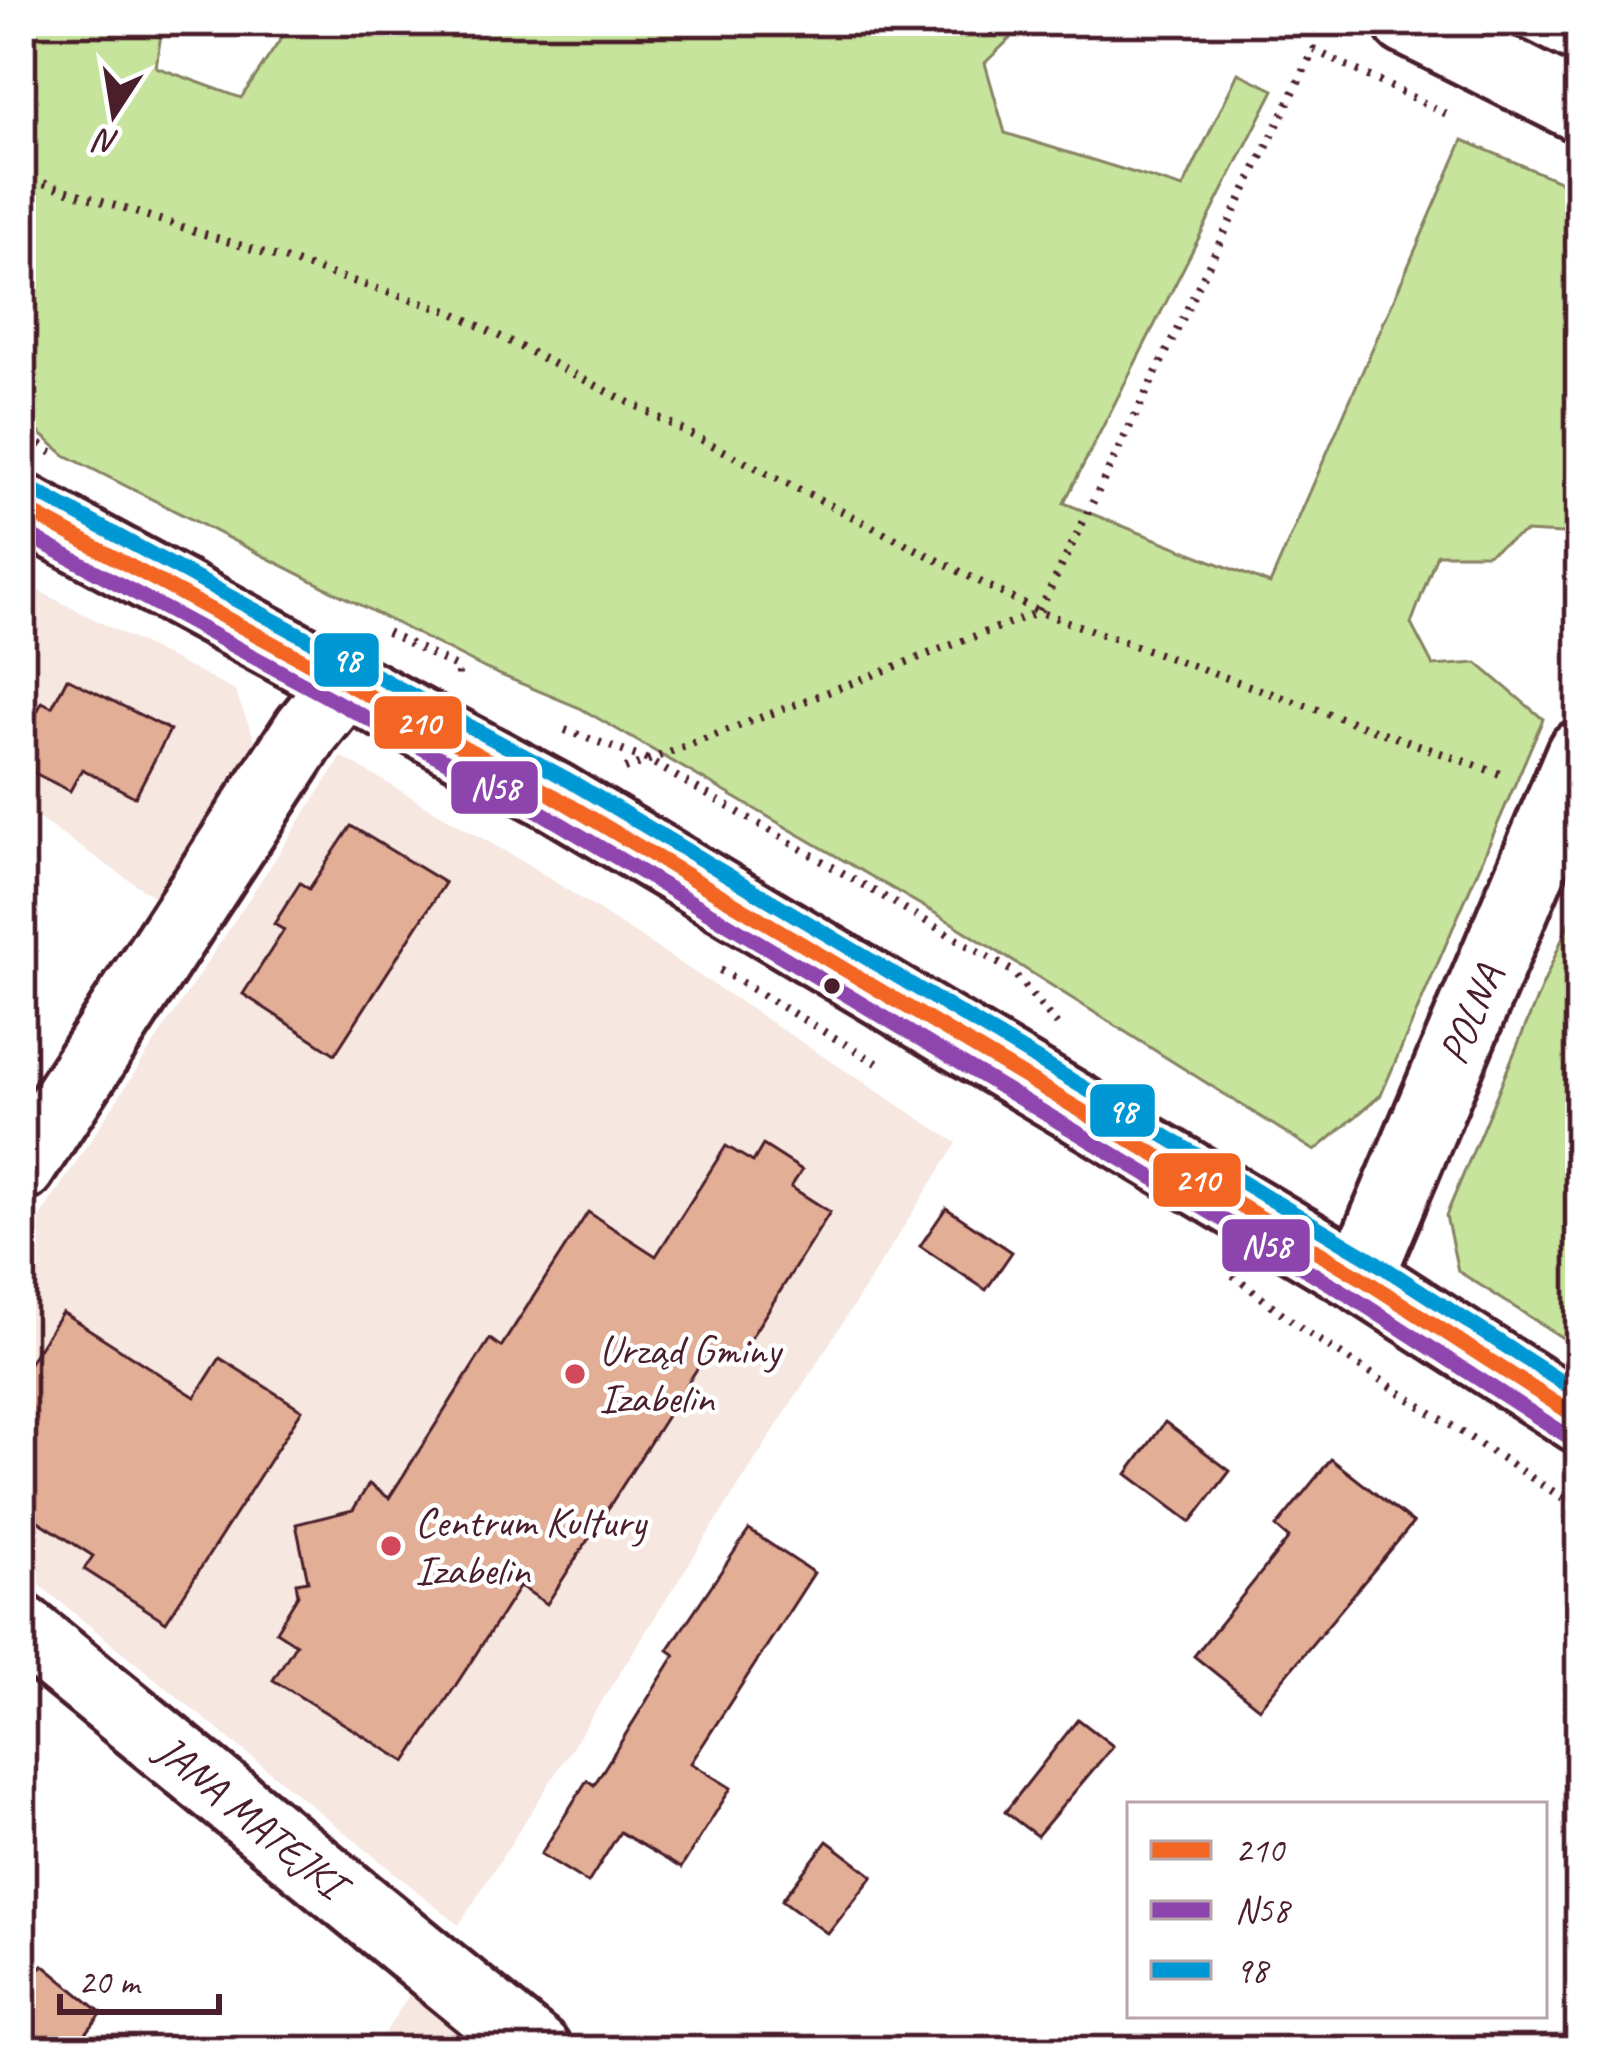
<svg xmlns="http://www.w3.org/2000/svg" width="1601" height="2072" font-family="Caveat,sans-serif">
<rect width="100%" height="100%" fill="#fff"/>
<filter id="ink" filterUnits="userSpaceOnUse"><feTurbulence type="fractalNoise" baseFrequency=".00833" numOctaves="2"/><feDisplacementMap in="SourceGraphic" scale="24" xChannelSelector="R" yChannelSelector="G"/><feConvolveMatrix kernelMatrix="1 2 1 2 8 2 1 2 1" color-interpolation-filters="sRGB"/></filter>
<g filter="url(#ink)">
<!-- built -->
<path fill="#f6e7e0" d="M21 582 235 691 255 740 156 898 21 807Z
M342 757 532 867 957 1143 459 1925 21 1570V1246Z
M410 1993 482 2051H374Z"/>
<!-- green -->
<path fill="#c6e49c" stroke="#888264" stroke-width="3" d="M21 21H163L156 67 241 98 293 21H1028L985 63 1005 133 1183 188 1238 73 1274 90 1064 503 1270 584 1463 140 1580 190V535L1525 532 1487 554H1437L1411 624 1433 666 1477 663 1543 719 1381 1095 1315 1151 952 923 580 708 486 669 65 455 21 417Z
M1580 896V1349L1458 1271 1446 1216Z"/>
<!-- building -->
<path fill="#e2ae96" stroke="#4a1f2b" stroke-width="3" d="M67 678 170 730 135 797 82 769 70 791 21 766V743L42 702 52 707Z
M351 826 445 883 335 1054 243 994 284 930 274 924 300 883 309 889Z
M763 1145 802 1170 791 1187 830 1212 733 1366 709 1350 547 1604 520 1586 406 1762 273 1680 296 1644 276 1631 298 1595 296 1583 308 1581 296 1524 353 1510 369 1484 389 1498 490 1339 501 1347 588 1212 656 1256 726 1146 753 1162Z
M946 1208 1012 1252 986 1290 920 1246Z
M62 1312 195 1397 220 1358 302 1410 166 1622 84 1569 93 1556 21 1510V1375Z
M1165 1422 1230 1471 1191 1522 1127 1474Z
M1331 1459 1413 1523 1259 1708 1194 1656 1289 1538 1276 1527Z
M749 1530 814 1573 691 1763 731 1788 681 1868 620 1832 588 1883 541 1854 587 1780 594 1785 675 1655 668 1650Z
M1078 1719 1113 1746 1037 1836 1005 1812Z
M827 1841 873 1876 828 1934 782 1900Z
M43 1965 102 2013 72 2051H21V1993Z"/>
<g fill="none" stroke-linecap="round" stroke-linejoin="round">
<!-- minor casing -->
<g stroke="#4a1f2b" stroke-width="75">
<g id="minor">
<path d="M1407 21 1580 108"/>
<path d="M21 507 554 796 1360 1277 1580 1419"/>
<path d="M21 1168 307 730 344 684"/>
<path id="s1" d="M1360 1277 1580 754"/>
<path id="s2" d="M21 1628 537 2051"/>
</g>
</g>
<!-- path -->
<path stroke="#4a1f2b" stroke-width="8" stroke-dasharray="3 9" stroke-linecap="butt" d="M21 176 454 313 1039 612 1506 776
M21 430 52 453
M387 632 458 668V681
M565 730 648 760 1012 971 1057 1025
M625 769 1039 612 1314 50 1453 117
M720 970 877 1063
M1233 1275 1302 1329 1580 1509"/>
<!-- minor -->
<use href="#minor" stroke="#fff" stroke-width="66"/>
<!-- bus-1 casing -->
<g stroke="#fff" stroke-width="24">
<path id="bus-1" d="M21 507 554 796 1360 1277 1580 1419"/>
</g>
<!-- bus-2 casing -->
<g stroke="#fff" stroke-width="24">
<path id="bus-2" d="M21 531 544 814 1349 1295 1569 1437"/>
</g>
<!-- bus-3 casing -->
<g stroke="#fff" stroke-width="24">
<path id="bus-3" d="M31 489 565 778 1371 1259 1580 1394"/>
</g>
<!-- bus-1 -->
<use href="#bus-1" stroke="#f26522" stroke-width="15"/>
<!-- bus-2 -->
<use href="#bus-2" stroke="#8e44ad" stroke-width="15"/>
<!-- bus-3 -->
<use href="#bus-3" stroke="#0098d4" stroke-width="15"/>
</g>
</g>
<!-- markers -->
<circle fill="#4a1f2b" stroke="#fff" stroke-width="4.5" cx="832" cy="986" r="10"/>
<g fill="#d1495b" stroke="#fff" stroke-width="4.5">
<circle cx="575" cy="1374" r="12"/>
<circle cx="391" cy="1546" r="12"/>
</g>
<g text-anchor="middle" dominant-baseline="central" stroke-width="9" stroke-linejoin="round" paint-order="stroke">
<!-- street labels -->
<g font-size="42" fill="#4a1f2b" stroke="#fff">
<text stroke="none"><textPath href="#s1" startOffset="285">POLNA</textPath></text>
<text stroke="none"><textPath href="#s2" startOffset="297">JANA MATEJKI</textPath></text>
</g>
<!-- poi labels -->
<g font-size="42" fill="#4a1f2b" stroke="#fff" text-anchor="start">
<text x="599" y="1350">Urząd Gminy<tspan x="599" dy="48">Izabelin</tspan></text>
<text x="415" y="1522">Centrum Kultury<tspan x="415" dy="48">Izabelin</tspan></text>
</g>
</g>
<g stroke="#fff" stroke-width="4.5">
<rect x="312" y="631" width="69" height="58" rx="12" fill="#0098d4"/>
<rect x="372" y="694" width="92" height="57" rx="12" fill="#f26522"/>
<rect x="449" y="759" width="91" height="57" rx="12" fill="#8e44ad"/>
<rect x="1088" y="1082" width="69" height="57" rx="12" fill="#0098d4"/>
<rect x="1151" y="1151" width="92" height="58" rx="12" fill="#f26522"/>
<rect x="1220" y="1217" width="92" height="57" rx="12" fill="#8e44ad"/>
</g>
<g font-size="33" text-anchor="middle" font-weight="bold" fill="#fff">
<text x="346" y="671">98</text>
<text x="418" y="734">210</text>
<text x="495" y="799">N58</text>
<text x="1122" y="1122">98</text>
<text x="1197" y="1191">210</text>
<text x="1266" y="1257">N58</text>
</g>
<!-- margin -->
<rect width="1601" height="2072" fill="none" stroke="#fff" stroke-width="72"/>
<rect x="36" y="36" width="1529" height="2000" fill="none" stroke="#4a1f2b" stroke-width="4.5" filter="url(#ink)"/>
<!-- legend -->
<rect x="1127" y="1802" width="420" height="216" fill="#ffffff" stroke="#b7a5aa" stroke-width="3"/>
<rect x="1151" y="1841" width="60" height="18" fill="#f26522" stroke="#b7a5aa" stroke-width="3"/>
<text x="1235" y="1862" font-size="36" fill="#4a1f2b">210</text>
<rect x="1151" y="1901" width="60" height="18" fill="#8e44ad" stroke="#b7a5aa" stroke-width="3"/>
<text x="1235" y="1922" font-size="36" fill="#4a1f2b">N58</text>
<rect x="1151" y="1961" width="60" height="18" fill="#0098d4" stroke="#b7a5aa" stroke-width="3"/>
<text x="1235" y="1982" font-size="36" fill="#4a1f2b">98</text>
<!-- north arrow -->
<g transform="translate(114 114) rotate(192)" stroke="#ffffff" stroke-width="9" paint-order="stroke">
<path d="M0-9L21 45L0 30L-21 45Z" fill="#4a1f2b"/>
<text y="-18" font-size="33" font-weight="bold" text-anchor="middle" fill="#4a1f2b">N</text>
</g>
<!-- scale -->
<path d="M60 1994v18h159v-18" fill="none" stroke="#4a1f2b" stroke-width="6"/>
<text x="78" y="1994" font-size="36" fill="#4a1f2b" stroke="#ffffff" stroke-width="9" paint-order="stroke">20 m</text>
</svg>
